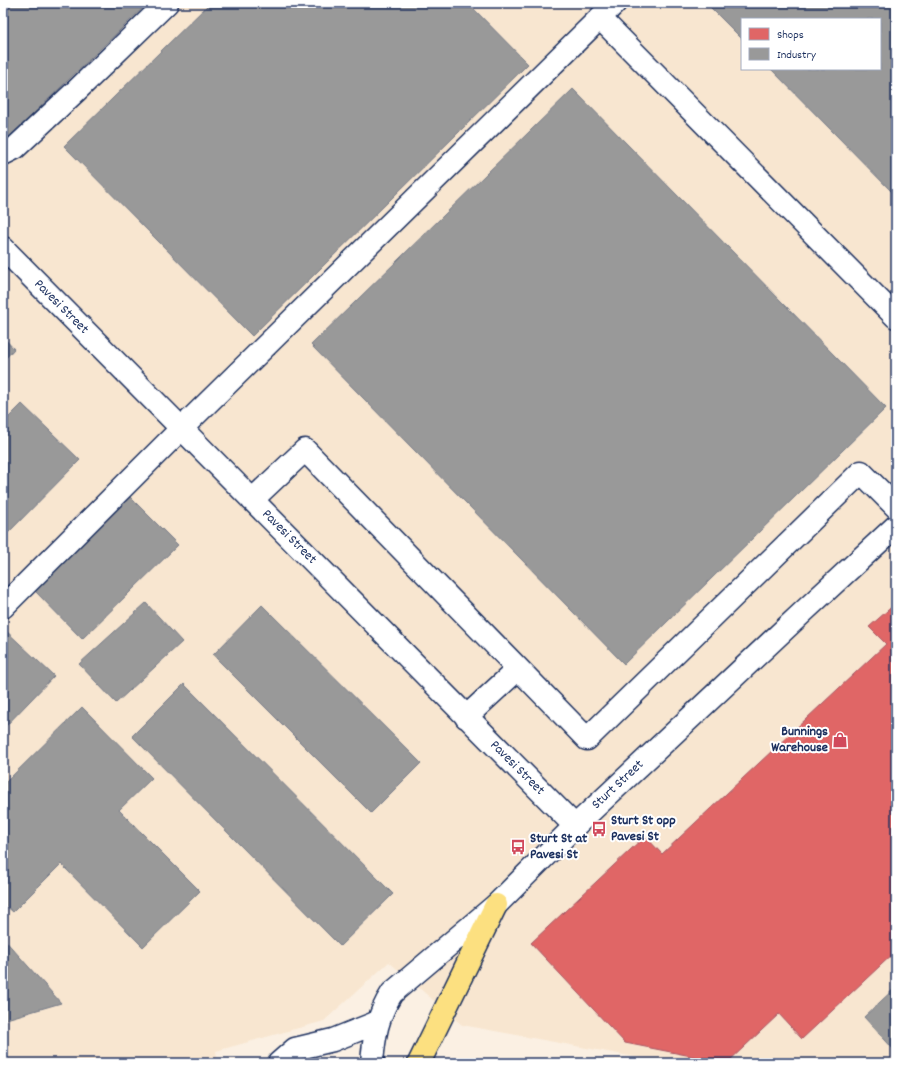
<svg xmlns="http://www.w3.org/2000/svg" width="899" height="1066" font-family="Dekko,sans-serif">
<rect width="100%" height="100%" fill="#fbf0e3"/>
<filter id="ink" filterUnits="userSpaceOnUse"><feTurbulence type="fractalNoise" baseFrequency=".025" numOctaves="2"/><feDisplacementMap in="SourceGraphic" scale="8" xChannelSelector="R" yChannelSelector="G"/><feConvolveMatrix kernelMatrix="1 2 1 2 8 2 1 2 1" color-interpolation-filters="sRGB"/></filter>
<g filter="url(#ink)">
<!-- built -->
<path fill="#f8e6d0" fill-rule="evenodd" d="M3 3H896V1063H667L462 1025 389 962 324 1021 216 1051 218 1063H3ZM742 19H880V69H742Z"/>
<!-- shops -->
<path fill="#e06666" stroke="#a55664" d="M896 603V951L802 1039 779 1014 727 1063 625 1043 531 943 645 836 662 854 886 644 869 627Z"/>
<!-- industry -->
<path fill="#999" stroke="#737987" d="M3 3H148L3 143Z
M210 3H468L528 64 252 336 64 146Z
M706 3H896V196L771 69H880V19H742V39Z
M573 89 886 408 624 664 311 345Z
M3 337 14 349 3 361Z
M22 404 80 460 3 538V423Z
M130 497 178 545 82 639 34 590Z
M146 603 182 642 116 703 79 664Z
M262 605 421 763 371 813 213 655Z
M3 628 54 676 3 729Z
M184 684 393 894 340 946 132 736Z
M82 707 152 778 119 810 200 891 143 947 61 864 13 912 3 903V785Z
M3 938 61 1003 3 1020Z
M896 987V1052L864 1017Z"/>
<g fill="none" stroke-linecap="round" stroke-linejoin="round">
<!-- minor casing -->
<g stroke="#1b2f5e" stroke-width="25">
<path id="minor" d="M600 18 896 317
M3 154 15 148 76 91 167 3
M3 248 575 826
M252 500 305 450 587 739 861 472 896 507
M3 607 181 429 615 3
M466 717 518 669
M279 1063 295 1049 333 1040 378 1022
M372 1063C374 1037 377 1016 392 993L496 905 575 826 802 613 896 526"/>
</g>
<!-- highway casing -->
<g stroke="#1b2f5e" stroke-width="25">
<path id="highway" d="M419 1063 496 905"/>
</g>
<!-- minor -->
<use href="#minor" stroke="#fff" stroke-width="22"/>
<!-- highway -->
<use href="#highway" stroke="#fce080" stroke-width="22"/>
</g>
</g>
<!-- icons -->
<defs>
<g id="shop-bare" transform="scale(1.2)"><path d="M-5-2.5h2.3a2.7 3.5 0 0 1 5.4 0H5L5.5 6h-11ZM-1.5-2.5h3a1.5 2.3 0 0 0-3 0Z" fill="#d1495b" stroke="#fff" stroke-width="2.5" paint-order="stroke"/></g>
<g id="bus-bare" transform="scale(1.2)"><path d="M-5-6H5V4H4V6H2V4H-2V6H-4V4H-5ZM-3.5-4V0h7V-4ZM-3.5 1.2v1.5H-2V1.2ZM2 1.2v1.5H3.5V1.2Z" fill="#d1495b" stroke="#fff" stroke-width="2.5" paint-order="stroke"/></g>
</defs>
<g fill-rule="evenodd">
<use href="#shop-bare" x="840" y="740"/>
<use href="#bus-bare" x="599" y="829"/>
<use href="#bus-bare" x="518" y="847"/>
</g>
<g text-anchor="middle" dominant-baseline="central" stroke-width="4" stroke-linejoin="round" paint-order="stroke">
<!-- street labels -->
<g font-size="14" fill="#1b2f5e" stroke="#fff">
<text transform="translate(61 307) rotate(45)">Pavesi Street</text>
<text transform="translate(289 537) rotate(45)">Pavesi Street</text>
<text transform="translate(517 768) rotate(45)">Pavesi Street</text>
<text transform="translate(618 785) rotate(-43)">Sturt Street</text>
</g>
<!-- poi labels -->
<g font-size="14" font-weight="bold" fill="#1b2f5e" stroke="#fff" text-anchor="start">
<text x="828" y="732" text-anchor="end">Bunnings<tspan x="828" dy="16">Warehouse</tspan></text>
<text x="611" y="821">Sturt St opp<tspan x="611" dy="16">Pavesi St</tspan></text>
<text x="530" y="839">Sturt St at<tspan x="530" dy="16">Pavesi St</tspan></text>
</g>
</g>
<!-- margin -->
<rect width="899" height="1066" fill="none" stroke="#fff" stroke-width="16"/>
<rect x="8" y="8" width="883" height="1050" fill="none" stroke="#1b2f5e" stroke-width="1.5" filter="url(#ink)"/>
<!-- legend -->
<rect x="741" y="18" width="140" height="52" fill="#ffffff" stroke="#a4acbf"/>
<rect x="749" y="28" width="20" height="12" fill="#e06666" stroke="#a4acbf"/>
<text x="777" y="38" font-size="12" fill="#1b2f5e">Shops</text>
<rect x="749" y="48" width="20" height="12" fill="#999999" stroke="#a4acbf"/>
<text x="777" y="58" font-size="12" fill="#1b2f5e">Industry</text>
</svg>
